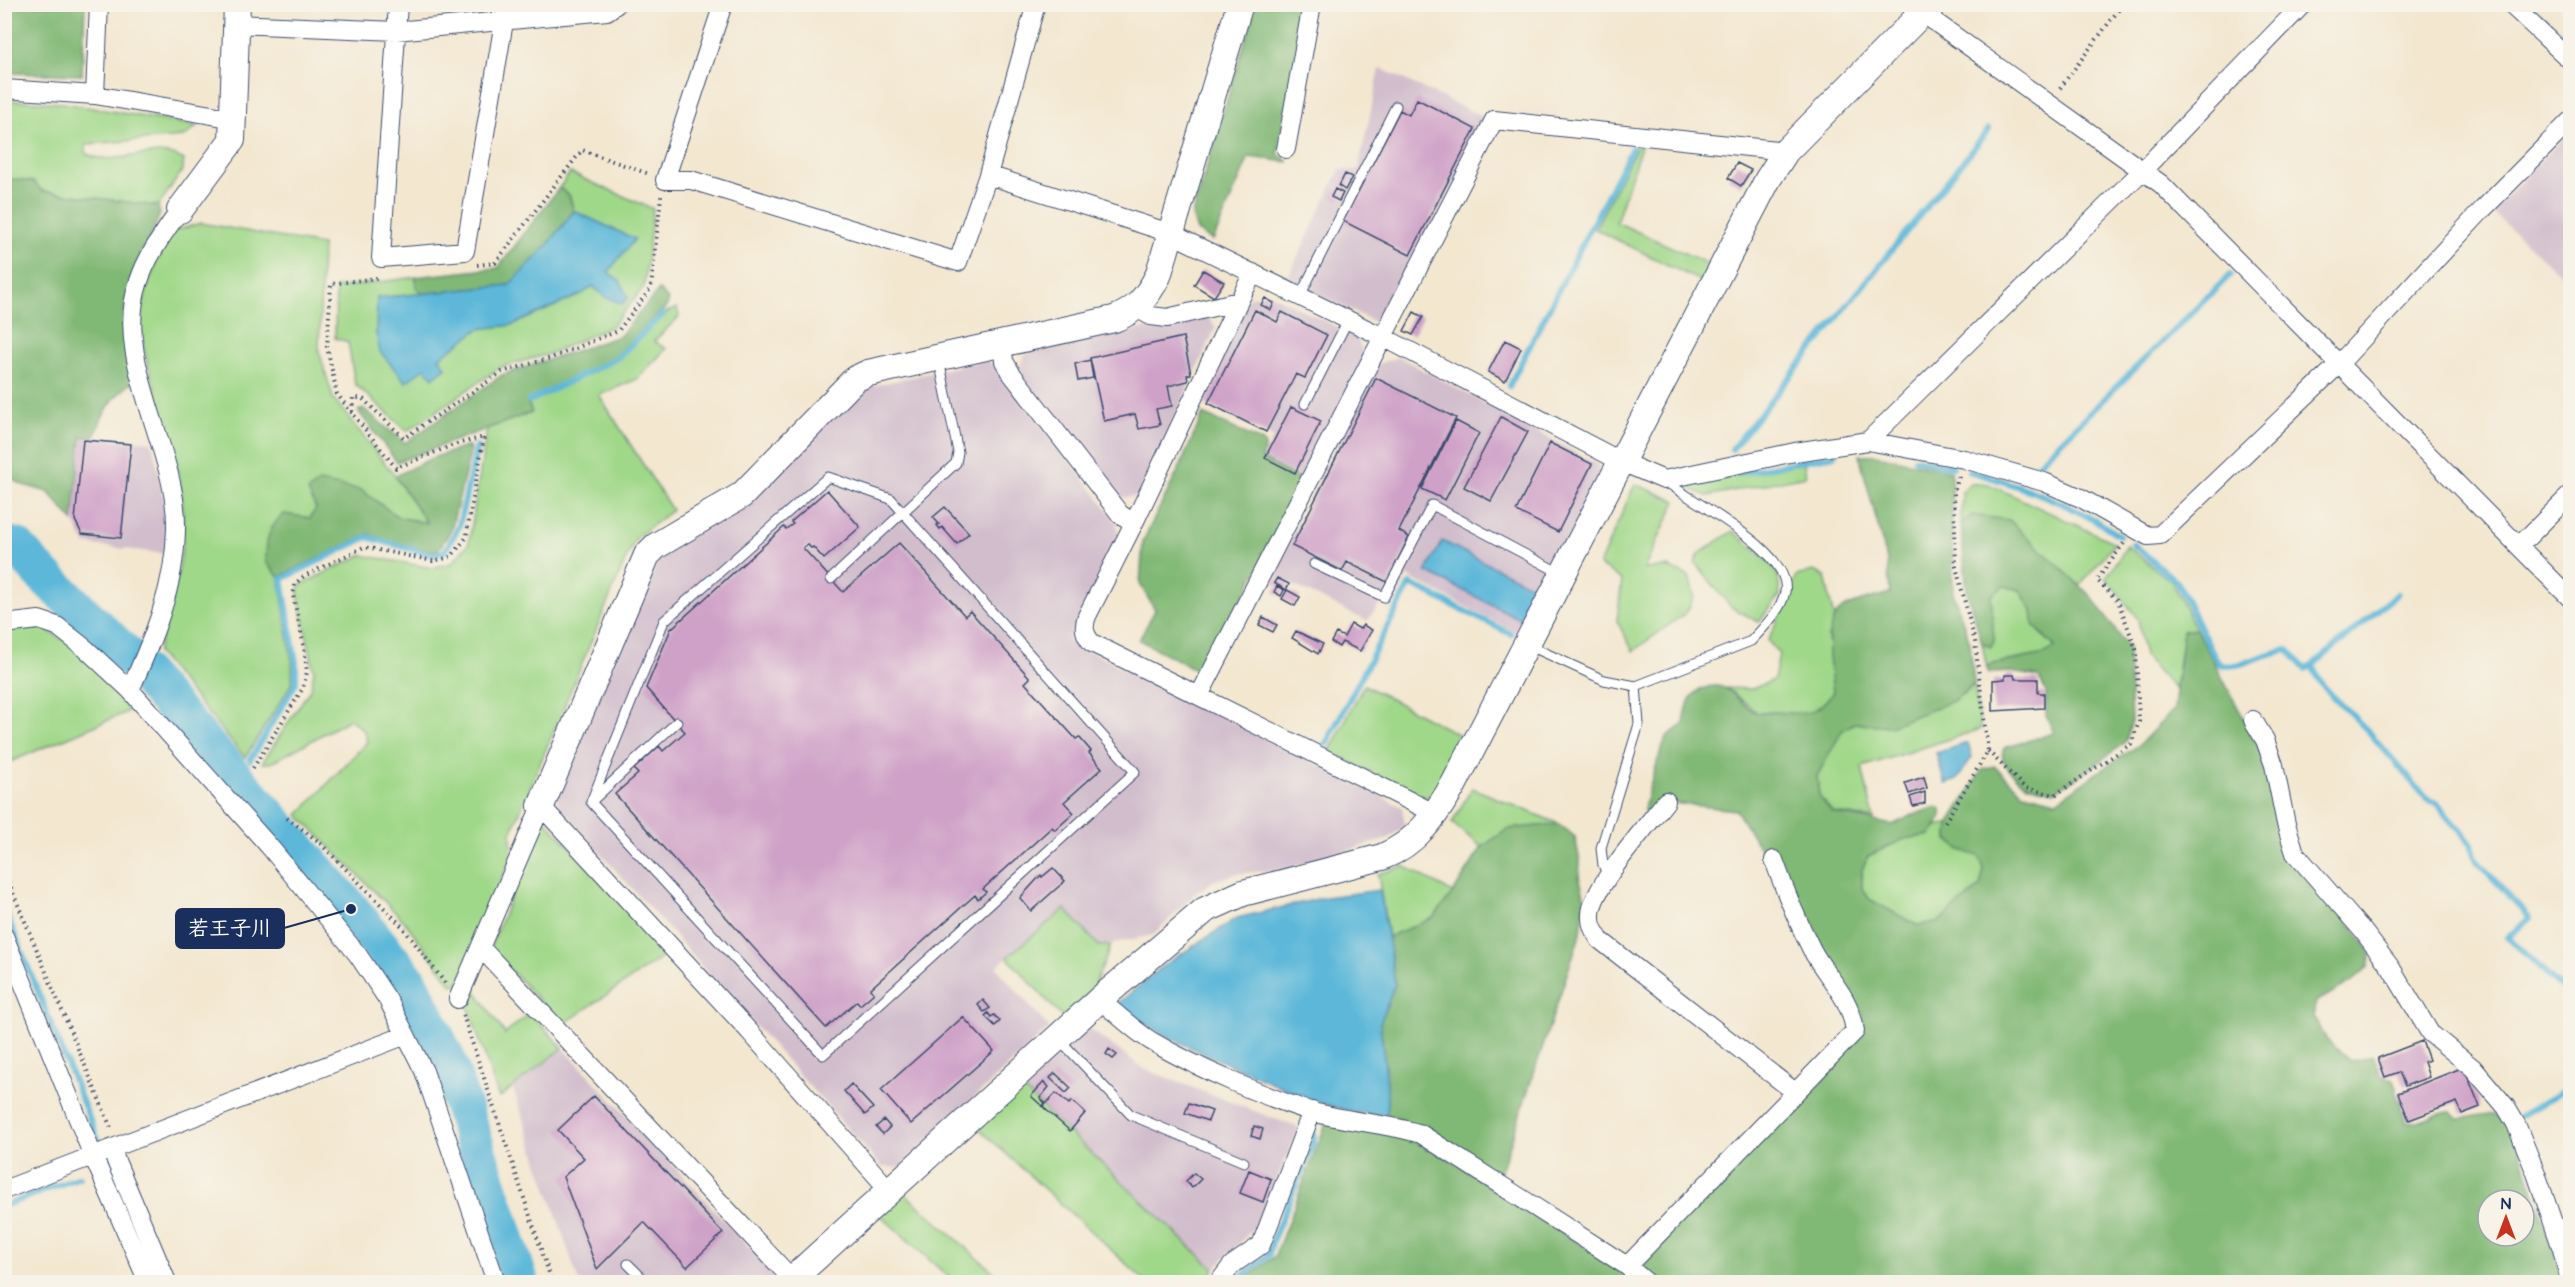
<svg xmlns="http://www.w3.org/2000/svg" width="2575" height="1287" font-family="'Architects Daughter','Klee One',sans-serif">
<rect width="100%" height="100%" fill="#f7f3e8"/>
<filter id="ink" filterUnits="userSpaceOnUse"><feTurbulence type="fractalNoise" baseFrequency=".0167" numOctaves="2"/><feDisplacementMap in="SourceGraphic" scale="12" xChannelSelector="R" yChannelSelector="G"/><feConvolveMatrix kernelMatrix="1 2 1 2 8 2 1 2 1" color-interpolation-filters="sRGB"/></filter>
<filter id="wash" filterUnits="userSpaceOnUse"><feTurbulence type="fractalNoise" baseFrequency=".008" numOctaves="4" result="noise"/><feDisplacementMap in="SourceGraphic" scale="24" xChannelSelector="R" yChannelSelector="G"/><feGaussianBlur stdDeviation="1.35" result="paint"/><feColorMatrix in="noise" values="0 0 0 0 0 0 0 0 0 0 0 0 0 0 0 0 0 1.4 0 .05"/><feComposite in="paint" operator="in"/></filter>
<g filter="url(#wash)">
<rect width="100%" height="100%" fill="#f3e7d0"/>
<!-- industrial -->
<path fill="#d1bdcc" d="M1380 68 1487 119 1381 325 1287 279 1340 169 1358 171Z
M2570 130V279L2562 276 2492 212Z
M1268 293 1357 337 1367 365 1308 481 1263 459 1273 438 1201 402 1248 298Z
M1206 315 1216 327 1138 496 1117 498 1017 372 1025 354Z
M1399 357 1598 465 1602 479 1521 635 1407 576 1390 609 1380 604 1367 621 1273 575 1377 364Z
M985 360 996 366 1117 522 1118 537 1068 640 1402 807 1405 826 1387 839 1289 868 1235 874 1213 881 1195 894 1153 935 1099 946 1065 909 996 967 1049 1028 899 1168 882 1167 559 807 556 794 659 559 860 389Z
M81 436 152 442 167 514V554L85 544 73 521Z
M1087 1027 1144 1069 1299 1128 1257 1225 1214 1269 1021 1087Z
M563 1048 776 1276 769 1282H579L513 1088Z"/>
<!-- green -->
<path fill="#a0d889" stroke="#5e8474" stroke-width="1.5" d="M4 100 63 103 197 126 184 137 87 144 85 153C113 170 154 141 184 160L182 171 158 206 42 191 34 182 5 178Z
M1640 140H1643L1616 222 1713 266 1704 283 1595 229Z
M570 173 653 209 644 287 612 326 549 354 501 367 407 431 355 384 348 342 335 338 336 288 416 277V287L423 294 377 298 433 377 446 368 439 358 479 328 512 325 582 294 593 286 604 296 620 281 608 272 634 239 574 211 569 195 559 188Z
M201 223 322 245 319 351 333 398 395 476 427 523 398 517 361 490 316 509 310 518 284 514 266 562 279 577 292 662V683L245 758 157 652C176 590 191 540 179 474 172 437 157 400 148 364 146 354 141 343 141 333 140 295 155 262 174 231Z
M677 308 679 317 654 341 666 349 637 379 599 395 672 510 637 537 627 556 511 833 512 855 458 984 452 985 405 922 298 815 367 742 364 731 350 719 271 763H262L311 688 314 671 298 594 300 585 362 555 432 568 452 563 469 543 487 428 531 413 528 404 618 360 667 312Z
M1804 463 1806 476 1707 496 1684 486Z
M1635 484 1676 501 1644 569 1668 567 1689 576 1694 596 1687 612 1633 651 1617 621 1622 580 1599 565Z
M1969 484H1988L2115 543 2080 586 2009 520 1961 524 1962 492Z
M1733 531 1770 563 1778 575 1780 595 1759 622 1731 607 1695 563 1699 554Z
M2127 546 2173 583 2196 629 2183 632 2175 689 2144 656 2138 619 2106 578Z
M1813 571 1825 576 1834 619 1828 637 1833 692 1824 704 1806 715 1758 713 1727 688 1752 689 1774 680 1779 654 1768 641 1797 576Z
M2004 586 2020 590 2032 611 2034 626 2055 647 2045 654 1989 665 1987 669 1982 643 1991 647 1994 641 1991 596Z
M42 627 73 646 126 700 127 712 5 764V629Z
M1974 684 1981 729 1862 767 1874 819 1832 812 1819 796 1817 776 1842 730 1854 723 1868 725 1966 693Z
M1364 685 1467 739 1435 794 1429 797 1420 796 1329 752Z
M1472 788 1559 824 1508 829 1482 847 1452 823Z
M543 817 667 954 562 1025 490 948Z
M1949 824 1948 840 1962 851 1979 855 1984 869 1980 887 1937 923 1916 925 1869 899 1862 887V870L1868 856 1904 839 1930 835 1938 825Z
M1404 866 1453 893 1433 918 1388 937 1378 874Z
M1065 909 1099 946 1111 945 1092 991 1063 1018 1007 957Z
M474 988 505 1034 530 1013 563 1048 499 1098 467 1003Z
M1021 1087 1214 1269 1206 1282H1146L977 1127Z
M903 1192 1005 1282H954L879 1214Z"/>
<!-- forest -->
<path fill="#80b875" stroke="#4e746a" stroke-width="1.5" fill-rule="evenodd" d="M7 5H85L82 75 7 73Z
M1256 5H1304L1278 154 1289 162 1249 157 1213 241 1197 231 1192 215Z
M5 178 34 182 42 191 158 206 160 214C145 252 120 287 125 330 126 347 131 364 135 381 112 395 103 413 94 437H81L73 521 48 492 23 485 5 475Z
M559 188 569 195 574 211 547 246 509 285 423 294 416 287V277L498 268Z
M659 290 669 300 667 306 616 356 527 401 532 412 397 462 358 411 364 409 405 443 502 375 620 336Z
M1203 414 1263 442 1265 447 1262 459 1305 482 1204 669 1197 670 1139 640 1155 610 1140 584 1143 541 1179 469Z
M469 446 470 453 451 530 438 550 433 551 392 543 368 534 279 577 266 562C266 541 267 528 284 514L310 518 316 509 308 491 319 482 361 490 398 517 427 523 395 476 432 458Z
M1859 455H1876L1951 471 1953 592 1970 643 1974 684 1953 701 1890 726 1854 723 1842 731 1817 776 1819 796 1832 812 1892 825 1915 814 1937 807 1941 809 1942 816 1931 835 1904 839 1868 856 1862 870V887L1869 899 1916 925 1937 923 1980 887 1984 869 1979 856 1962 851 1948 839 1949 824 1982 770 1994 766 2024 793 2056 801 2140 744 2174 709 2183 631 2196 629 2267 762 2280 827 2371 953 2368 967 2351 982 2316 1002 2313 1017 2327 1040 2351 1061 2373 1056 2382 1077 2393 1080 2397 1087 2396 1093 2406 1122C2421 1125 2436 1112 2451 1112L2459 1119C2491 1114 2493 1107 2515 1135L2564 1282H1655L1638 1264 1699 1205 1725 1186 1749 1151 1856 1035 1863 1025V1014L1736 810 1672 803 1648 812 1644 811C1643 806 1662 745 1666 739 1670 733 1678 728 1684 724 1686 709 1688 695 1702 689 1731 676 1737 707 1758 713 1762 714 1768 712 1772 712 1803 713 1812 720 1833 692 1831 672 1821 624 1841 610 1854 601 1875 598 1890 593L1887 560ZM2488 1200H2524V1236H2488Z
M1972 515 2009 520 2091 596 2128 648 2131 724 2126 741 2086 772 2055 791C2047 789 2034 788 2027 784 2015 777 1997 761 2004 748L2054 733 2046 716V692L2039 677 2012 672 1989 673 1987 669 1989 665 2045 654 2055 647 2034 626 2032 611 2020 590 2004 586 1991 596 1994 641 1991 647 1982 643 1967 592 1961 524Z
M1559 824 1575 837 1580 862 1579 876 1585 900 1581 932 1499 1177 1411 1124 1387 1115V1084L1380 1023 1395 984 1388 937 1433 918 1453 893 1482 847 1508 829Z
M1327 1121 1418 1139 1638 1282H1241L1275 1256Z"/>
<!-- water -->
<path fill="#5bb7d9" stroke="#3b739c" stroke-width="1.5" d="M574 211 635 239 608 272 620 281 628 297 623 304 604 296 593 286 582 294 512 325 479 329 439 358 446 367 433 378 425 368 406 382 380 352 376 334 377 298 509 285 547 246Z
M5 537 17 547 5 558H4Z
M1442 541 1536 588 1520 619 1426 572Z
M1968 743 1972 757 1957 780 1945 784 1936 753Z
M1380 890 1395 984 1380 1023 1387 1084V1115C1335 1115 1293 1091 1247 1072 1201 1052 1157 1035 1116 1005L1167 963 1237 918 1326 897Z"/>
<g fill="none" stroke-linecap="round" stroke-linejoin="round">
<!-- stream -->
<path stroke="#5bb7d9" stroke-width="6" d="M2527 4 2570 44
M1509 386 1632 148
M529 401 617 358 663 314
M1732 449 1989 129
M1915 459 1953 467
M2038 464 2230 275
M1969 471C2027 488 2068 502 2119 535
M1733 474 1835 455
M2133 544 2178 583 2215 658 2220 665C2242 670 2265 651 2288 650L2305 669 2312 666 2397 594
M2312 666 2322 685 2369 732 2428 800 2435 802 2471 843 2477 861 2530 918 2508 937 2570 996
M1326 744 1410 584 1511 634
M250 760 296 683V663L282 579 367 537 433 555 445 551 459 526 477 446
M4 908 100 1145
M2520 1116 2570 1087
M107 1165 124 1206
M4 1206 80 1177
M1234 1282 1269 1255 1273 1239 1314 1142 1313 1130"/>
<!-- river -->
<path stroke="#5bb7d9" stroke-width="38" d="M4 544 17 547 39 571 127 655 351 909 410 983 448 1062 520 1282"/>
</g>
<g id="blocks">
<!-- building -->
<path fill="#cfa1c8" d="M1417 99 1475 129 1410 255 1343 221 1400 110 1409 115Z
M1737 163 1751 170 1741 186 1728 178Z
M1345 174 1352 177 1345 190 1339 186Z
M1335 189 1343 193 1339 201 1331 197Z
M1203 270 1224 282 1214 297 1194 285Z
M1265 298 1274 303 1271 310 1261 305Z
M1255 310 1277 322 1282 312 1327 335 1305 378 1296 374 1266 432 1208 403Z
M1414 312 1423 317 1413 335 1404 331Z
M1183 337 1191 374 1187 375 1188 381 1168 386 1172 406 1156 409 1160 425 1139 429 1135 414 1104 421 1090 358Z
M1505 340 1521 348 1505 381 1488 372Z
M1090 360 1093 378 1078 381 1075 364Z
M1376 378 1456 418 1399 531 1409 537 1387 582 1347 562 1342 571 1292 546Z
M1291 407 1321 421 1295 473 1265 458Z
M1501 417 1528 432 1491 501 1464 487Z
M1456 421 1479 433 1445 500 1422 489Z
M83 440 131 444 121 538 82 534 75 520Z
M1550 443 1592 464 1558 532 1516 511Z
M827 490 860 527 824 559 813 547 811 548 807 544 803 548 843 592 899 543 965 616 970 611 1030 678 1025 683 1076 739 1079 737 1091 751 1089 753 1102 768 1064 802 1074 813 1055 830 1052 827 983 889 986 892 978 899 975 895 870 989 874 993 860 1005 857 1001 826 1028 615 794 638 774 634 769 659 746 663 751 685 732 646 688 671 629 784 527 786 529 793 524 791 522Z
M945 507 969 533 957 544 942 527 940 529 937 525 939 524 933 517Z
M1277 578 1289 584 1286 590 1274 583Z
M1277 586 1284 590 1281 596 1274 592Z
M1287 590 1300 597 1295 606 1282 599Z
M1263 617 1277 625 1273 632 1259 625Z
M1351 624 1360 629 1363 625 1372 630 1360 651 1342 642 1339 647 1331 642 1336 633 1344 637Z
M1296 631 1323 644 1318 654 1292 638Z
M2005 675H2014L2015 679H2038V693H2044V708L1993 711V680L2005 679Z
M1924 777 1927 788 1909 794 1905 783Z
M1925 792V803L1913 806 1910 797Z
M1053 868 1065 881 1031 911 1020 898 1041 875 1042 877Z
M983 1000 990 1008 984 1012 978 1005Z
M988 1013 991 1017 994 1015 1000 1021 995 1026 985 1016Z
M963 1017 994 1051 911 1124 881 1090Z
M2422 1041 2429 1060 2424 1062 2429 1077 2405 1086 2399 1072 2385 1077 2378 1058Z
M1109 1049 1117 1055 1113 1059 1106 1054Z
M2464 1067 2480 1107 2462 1114 2457 1102 2409 1120 2398 1093Z
M1055 1073 1071 1088 1066 1093 1050 1078Z
M1044 1082 1049 1087 1040 1098 1045 1103 1042 1106 1031 1096Z
M851 1084 873 1108 865 1115 844 1091Z
M1056 1093 1069 1104 1072 1101 1085 1113 1070 1131 1043 1107Z
M594 1096 723 1233 687 1267 644 1222 597 1269 563 1177 584 1158 558 1130Z
M1189 1103 1212 1111 1208 1121 1185 1113Z
M884 1120 890 1127 883 1134 876 1127Z
M1254 1126 1263 1129 1260 1139 1251 1136Z
M1249 1170 1271 1179 1263 1202 1240 1193Z
M1194 1173 1201 1179 1192 1188 1186 1181Z"/>
</g>
</g>
<g filter="url(#ink)">
<use href="#blocks" fill-opacity="0" stroke="#3b4b6f" stroke-width="1.5"/>
<g fill="none" stroke-linecap="round" stroke-linejoin="round">
<!-- lane casing -->
<g stroke="#3b4b6f" stroke-width="11">
<path id="lane" d="M1300 296 1396 106
M1305 404 1348 320
M828 477 891 499 1135 772 823 1055 591 802 664 621Z
M1314 564 1384 597 1432 505 1562 574
M831 579 956 463 958 452 939 360
M1528 645 1604 680 1636 686 1751 641C1763 628 1781 611 1785 592 1793 551 1691 502 1664 480
M593 800 677 722
M1608 876 1603 865 1601 848 1639 724 1636 686
M1059 1039 1131 1115 1244 1162
M628 1264 646 1282"/>
</g>
<!-- street casing -->
<g stroke="#3b4b6f" stroke-width="20">
<path id="street" d="M99 4 95 95 235 119
M398 4 381 258 465 251 507 4
M723 4 665 180H691L958 262 988 175 1036 4
M1910 4 2161 184 2570 598
M2510 4 2570 60
M236 24 396 31 607 11 617 4
M4 89 95 95
M1286 149 1312 4
M988 175 1170 233 1385 338 1622 462 1664 480 1795 452 1868 441 1964 459 2044 482 2081 498 2148 536 2160 535 2338 365 2482 210 2570 121
M1136 308 1151 316 1167 318 1239 301 1253 273
M1002 344 1004 361 1011 373 1120 514 1134 523 1087 616C1083 627 1084 634 1092 643L1199 696
M1868 441 2142 171 2303 4
M1134 523 1239 301
M2520 545 2570 495
M4 624 39 620 57 626 86 649 130 690 269 846 358 955 388 1000 424 1071 496 1282
M130 690C153 639 175 587 176 529 178 448 111 360 139 281 148 254 164 233 180 210
M2253 720 2265 740 2274 765 2286 824 2295 853 2363 931 2391 968 2430 1033 2473 1068 2506 1107 2516 1124 2536 1173 2562 1249
M1666 801C1648 825 1592 887 1591 914 1590 925 1594 931 1600 940L1795 1092
M1436 814 1199 696 1494 120 1786 151
M4 936 93 1156 148 1282
M481 948 792 1279
M458 999 541 806 749 1031 889 1190
M1099 1000C1117 1013 1134 1031 1153 1042 1197 1068 1265 1097 1313 1112 1349 1122 1385 1123 1421 1134L1627 1266 1646 1282
M111 1149 167 1282
M4 1190 406 1035
M1627 1266 1855 1031C1850 995 1828 980 1812 950 1797 921 1785 891 1774 860
M1219 1282 1232 1265 1261 1245 1312 1111
M2570 1282 2562 1249 2570 1245"/>
</g>
<!-- secondary casing -->
<g stroke="#3b4b6f" stroke-width="28">
<path id="secondary" d="M180 210 232 140 237 4
M541 806 647 555 656 546 742 495 855 379 868 373 1114 319C1136 311 1147 297 1158 276L1240 4
M789 1282 1099 1000 1205 910 1243 893 1382 857C1417 843 1435 816 1454 784L1768 179 1786 151 1922 13 1934 4"/>
</g>
<!-- path -->
<path stroke="#3b4b6f" stroke-width="4" stroke-dasharray="1.5 4.5" stroke-linecap="butt" d="M2060 88 2123 4
M477 265 495 263 582 150 649 174
M352 413 337 394 327 347 331 284 377 278
M1988 751 2025 788 2055 795 2131 744 2139 722 2136 649 2118 601 2097 580 2124 543
M253 768 303 688 307 672 304 647 293 595 295 584 304 576 364 547 433 561 451 557 466 538 484 437 453 445 396 468 352 413 353 398H362L404 438 502 372 551 358 618 331 651 288 661 196
M287 818 318 841 400 924 445 983
M1945 822 1988 751 1975 642 1956 567 1954 492 1959 476
M4 871 111 1128
M463 1015 552 1282"/>
<!-- lane -->
<use href="#lane" stroke="#fff" stroke-width="9"/>
<!-- street -->
<use href="#street" stroke="#fff" stroke-width="18"/>
<!-- secondary -->
<use href="#secondary" stroke="#fff" stroke-width="26"/>
</g>
</g>
<!-- callouts -->
<path fill="none" stroke="#1b2f5e" stroke-width="2" d="M351 909L284 928"/>
<circle fill="#1b2f5e" stroke="#f7f3e8" stroke-width="2" cx="351" cy="909" r="6"/>
<rect fill="#1b2f5e" stroke="#1b2f5e" stroke-width="2" x="176" y="909" width="108" height="39" rx="6"/>
<g font-size="21" text-anchor="middle" font-weight="bold" fill="#fff">
<text x="230" y="935">若王子川</text>
</g>
<!-- margin -->
<rect width="2575" height="1287" fill="none" stroke="#f7f3e8" stroke-width="24"/>
<!-- north arrow -->
<g transform="translate(2506 1218)"><circle r="28" fill="#f7f3e8" stroke="#9fa5b1" stroke-width="1.5"/>
<path d="M0-4.5L10 22L0 15L-10 22Z" fill="#c8321e"/>
<text y="-9" font-size="16" font-weight="bold" text-anchor="middle" fill="#1b2f5e">N</text>
</g>
</svg>
